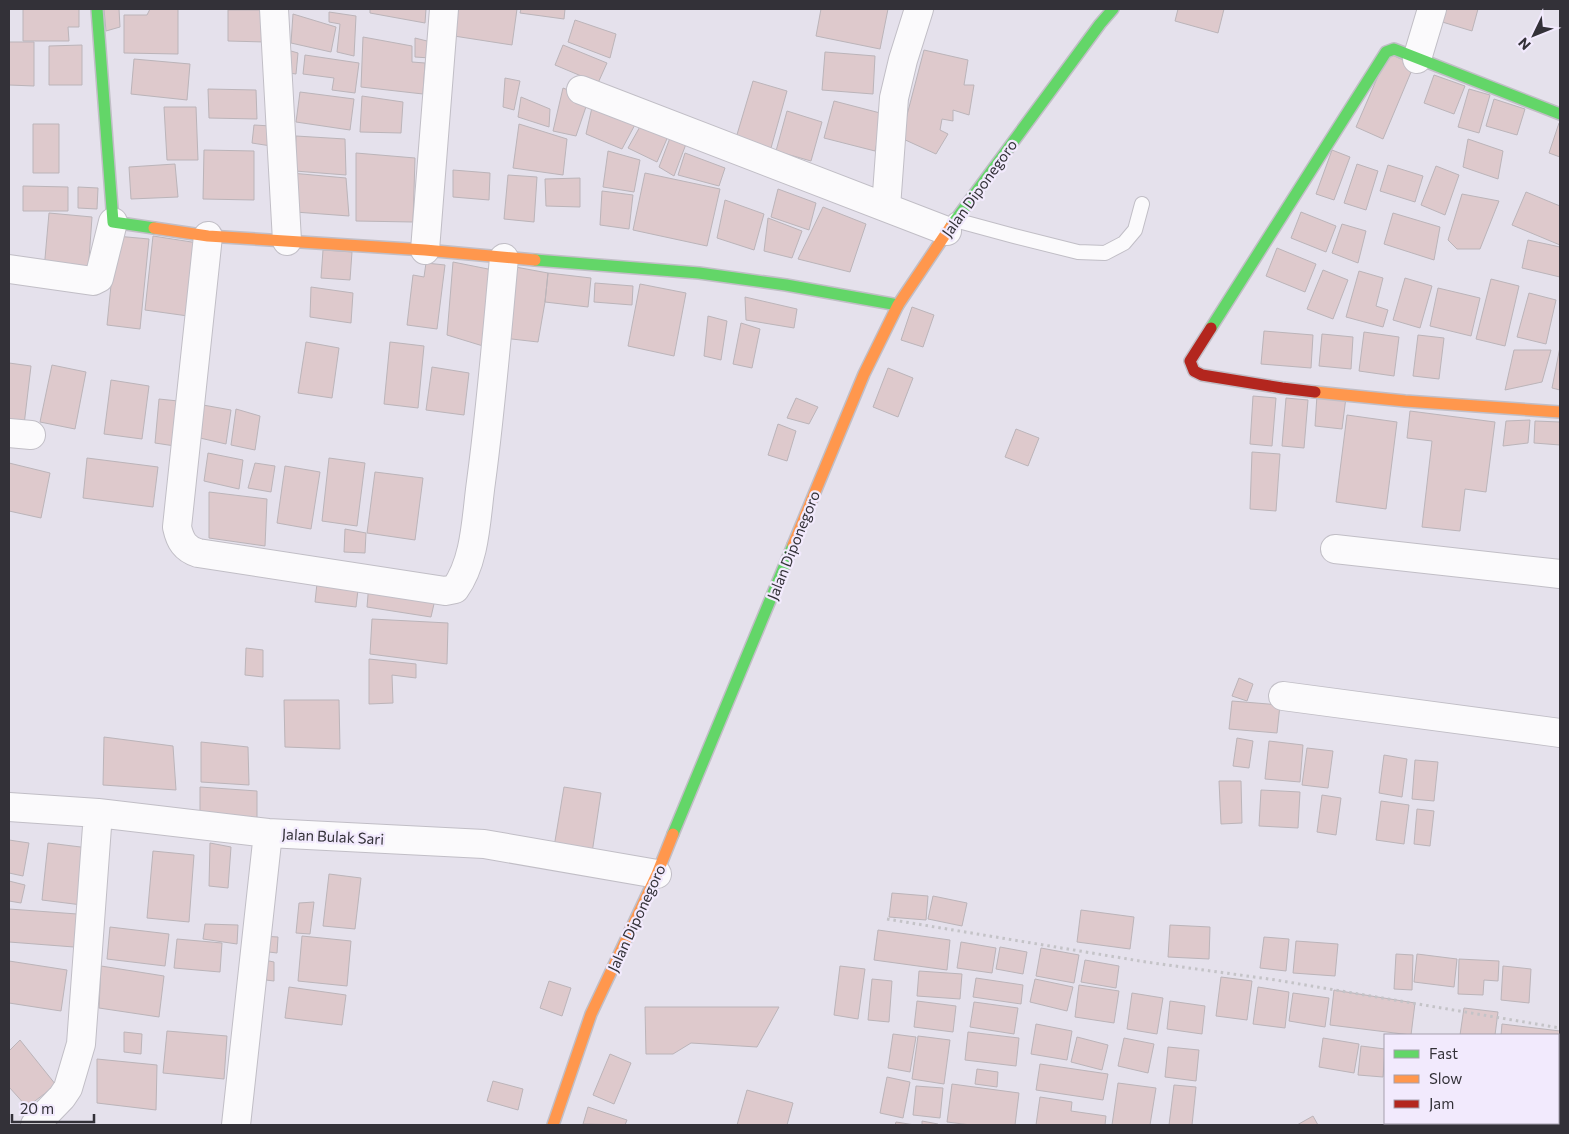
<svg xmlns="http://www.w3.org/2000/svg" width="1569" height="1134" font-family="Commissioner,sans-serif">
<rect width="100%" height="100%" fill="#e5e1ec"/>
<!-- building -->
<path fill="#dec9cc" stroke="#bbb4b9" d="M23 9H79V27H68L69 41H23Z
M104 9H119L120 27 106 31Z
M150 9H178V54L124 53V15H147Z
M370 9H426L425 23 370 13Z
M458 9H517L512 45 454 36Z
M521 9H565L564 19 520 13Z
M821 9H888L880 49 816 36Z
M1178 9H1224L1218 33 1175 21Z
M1442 9H1478L1472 31 1439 21Z
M228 10H266L265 42 228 41Z
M329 12 356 16 354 56 337 52 340 24 329 22Z
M293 14 336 27 331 52 291 43Z
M575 20 616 34 610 58 568 42Z
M363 37 412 46V62L425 63 423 94 361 87Z
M415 38 431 42 430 58 415 57Z
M9 42H34V86L9 85Z
M82 45V85H49V46Z
M563 45 607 63 598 83 555 65Z
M284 49 298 53 296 74 282 72Z
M924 50 968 60 964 85H974L969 115 953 110V121L942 119 940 130 948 134 936 154 901 138Z
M825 52 875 56 873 94 822 90Z
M1388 53 1414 65 1383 139 1356 127Z
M305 55 359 63 355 93 332 90 334 78 303 74Z
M134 59 190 64 187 100 131 94Z
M1434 75 1465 86 1454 114 1424 103Z
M505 78 520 81 514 110 503 107Z
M753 81 787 91 771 148 736 138Z
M563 88 589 98 576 136 553 131Z
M208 89 256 90 257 119 209 118Z
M1469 89 1490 95 1479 133 1458 127Z
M300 92 354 99 350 130 296 122Z
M362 96 403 102 401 133 360 132Z
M521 97 550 109 549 127 518 117Z
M1494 99 1525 109 1517 135 1486 126Z
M834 101 884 114 875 151 824 138Z
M593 103 638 119 622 149 586 134Z
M164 107H196L198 160H167Z
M787 111 822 122 811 161 776 151Z
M642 123 669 134 657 162 628 148Z
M1559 123 1560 124V157L1549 153Z
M33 124H59V173H33Z
M519 124 567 139 563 175 513 168Z
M254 125 271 126V146L252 143Z
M673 130 689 136 674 176 659 167Z
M296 136 345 139 346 175 295 171Z
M1468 139 1503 151 1498 179 1463 167Z
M204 150 254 151V200L203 199Z
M1332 150 1350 157 1334 200 1316 194Z
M608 151 640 160 634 192 603 187Z
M356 153 415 158 413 222 356 221Z
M685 153 725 168 719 186 678 175Z
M175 164 178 197 131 199 129 167Z
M1357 164 1378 171 1366 210 1344 203Z
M1388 165 1423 176 1415 202 1380 191Z
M1436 166 1459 175 1445 215 1421 205Z
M453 170 490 173 489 200 453 197Z
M291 173 346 178 349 216 295 212Z
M645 173 720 189 707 246 633 230Z
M508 175 537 177 534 222 504 219Z
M580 178V207L546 206 545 179Z
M23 186 68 187V211H23Z
M78 187 98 188 97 209 78 208Z
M778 189 816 203 809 230 771 217Z
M602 191 633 195 629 229 600 225Z
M1526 192 1560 206V245L1512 225Z
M1462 194 1499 201 1480 249H1457L1448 240Z
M725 200 764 214 754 250 717 238Z
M823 207 866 224 850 272 798 259Z
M1301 212 1336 226 1326 252 1291 238Z
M49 213 92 217 88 274 44 270Z
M1393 213 1440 227 1434 260 1384 244Z
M768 218 802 231 792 258 764 251Z
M1342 224 1366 231 1358 263 1332 253Z
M116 236 149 239 140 329 107 325Z
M153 236 198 243 188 316 145 310Z
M1528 240 1560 247V277L1522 268Z
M1277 248 1316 264 1305 292 1266 276Z
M323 250 352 252 350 280 321 278Z
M453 262 493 270 483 346 447 335Z
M426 263 445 265 437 329 407 325 413 275 424 277Z
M510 266 548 273 545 302 538 342 503 338Z
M1323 270 1348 280 1333 319 1307 309Z
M1359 271 1383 278 1376 306 1388 310 1383 327 1346 317Z
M548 273 591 278 588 307 545 302Z
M1405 278 1432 286 1420 328 1393 320Z
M1491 279 1519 286 1505 346 1476 339Z
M595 283 633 286 632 305 594 302Z
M640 284 686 293 674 356 628 346Z
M311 287 353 293 351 323 310 317Z
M1438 288 1480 298 1471 336 1430 326Z
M1529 293 1556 300 1546 344 1517 337Z
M745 297 797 309 794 328 746 320Z
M912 307 934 315 923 347 901 340Z
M708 316 727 321 721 360 704 356Z
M741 323 760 329 752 368 733 364Z
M1264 331 1313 335 1311 368 1261 364Z
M1364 332 1399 337 1394 376 1359 371Z
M1322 334 1353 337 1351 369 1319 366Z
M1418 335 1444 338 1439 379 1413 376Z
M306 342 339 348 332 398 298 393Z
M390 342 424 346 418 408 384 404Z
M1560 347V390L1552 388Z
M1514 350H1551L1542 382 1505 390Z
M9 363 31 366 24 425 9 423Z
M52 365 86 372 75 429 40 422Z
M432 367 469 373 464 415 426 410Z
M888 368 913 378 898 417 873 407Z
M111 380 149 386 142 439 104 434Z
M1317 395 1346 397 1342 429 1315 426Z
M1253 396 1276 398 1272 446 1250 444Z
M796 398 818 407 809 424 787 418Z
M1286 398 1308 400 1304 448 1282 446Z
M159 399 178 401 175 446 155 443Z
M203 405 231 410 226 444 200 438Z
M236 409 260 416 255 450 231 445Z
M1410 411 1495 422 1486 492 1465 489 1460 531 1422 527 1432 441 1407 438Z
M1347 415 1397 422 1386 509 1336 502Z
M1530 420 1528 443 1503 446 1506 421Z
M1535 421 1560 422V445L1534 443Z
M778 424 796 431 787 461 768 455Z
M1016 429 1039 438 1028 466 1005 457Z
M1252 452 1280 454 1276 511 1250 509Z
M208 453 243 460 239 489 204 481Z
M87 458 158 467 153 507 83 498Z
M329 458 365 463 357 526 322 521Z
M9 463 50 473 41 518 9 511Z
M255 463 275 466 271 492 248 488Z
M285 466 320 472 311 529 277 523Z
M375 472 423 478 415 540 367 533Z
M209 492 267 499 265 546 209 538Z
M345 529 366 533 365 553 344 552Z
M318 574 359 581 356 607 315 602Z
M369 583 436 595 431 617 367 607Z
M372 619 448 623 447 664 370 654Z
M246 648 263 650V677L245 675Z
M369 659 416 664V678L392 675 393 703 369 704Z
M1239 678 1253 684 1247 701 1232 696Z
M284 700H339L340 749 285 747Z
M1232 701 1280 705 1277 733 1229 729Z
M104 737 173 746 176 790 103 785Z
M1237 738 1253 741 1249 768 1233 766Z
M1269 741 1303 745 1300 782 1265 779Z
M201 742 248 747 249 785 201 782Z
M1307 748 1333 751 1328 788 1302 785Z
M1384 755 1407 759 1402 797 1379 793Z
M1415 760 1438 762 1434 801 1412 799Z
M1219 781H1241L1242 823 1221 824Z
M200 787 257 791V819L200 813Z
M564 787 601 793 592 853 554 847Z
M1261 790 1300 792 1298 828 1259 826Z
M1322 795 1341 798 1336 835 1317 832Z
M1381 801 1409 805 1404 844 1376 840Z
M1417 809 1434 811 1430 846 1414 844Z
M9 840 29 843 23 876 9 873Z
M48 843 89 848 82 905 42 900Z
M210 843 231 847 228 888 209 886Z
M153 851 194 855 189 922 147 918Z
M329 874 361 878 355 929 323 926Z
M9 881 25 885 21 903 9 901Z
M892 893 928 896 926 920 889 917Z
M933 896 967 903 962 926 928 919Z
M314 902 310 934 296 933 299 903Z
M9 909 77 914 74 947 9 942Z
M1081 910 1134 917 1130 949 1077 942Z
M205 924 238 925 237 944 203 939Z
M1170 925 1210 927 1209 959 1168 957Z
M110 927 169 934 165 966 107 959Z
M878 930 950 940 947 970 874 960Z
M261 936 278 937 277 953 261 951Z
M302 936 351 941 347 986 298 981Z
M1264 937 1289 939 1286 971 1260 968Z
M177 939 222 943 220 972 174 968Z
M1296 941 1338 944 1335 976 1293 973Z
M961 942 996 948 992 973 957 968Z
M1000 947 1027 952 1023 974 996 969Z
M1041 948 1079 955 1074 983 1036 976Z
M1396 954 1413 955 1412 990 1394 989Z
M1417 954 1457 959 1454 987 1414 982Z
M259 959 274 962V981L258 979Z
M1459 959 1499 961 1498 981 1484 980 1483 995 1458 994Z
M1085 960 1119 966 1116 988 1081 982Z
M9 961 67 970 61 1011 9 1003Z
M101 966 164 976 159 1017 99 1008Z
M840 966 865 969 858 1019 834 1015Z
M1503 966 1531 969 1529 1003 1501 1000Z
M919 971 962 974 960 999 917 996Z
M1221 977 1252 981 1247 1020 1216 1016Z
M976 978 1023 985 1021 1004 973 997Z
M872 979 892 981 889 1022 868 1020Z
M1035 979 1073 987 1067 1011 1030 1002Z
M549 981 571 988 562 1016 540 1008Z
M1079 985 1119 991 1114 1023 1075 1017Z
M289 987 346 995 342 1025 285 1018Z
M1258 987 1289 992 1285 1028 1253 1024Z
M1334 990 1415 1003 1411 1035 1330 1025Z
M1132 993 1163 998 1157 1034 1127 1029Z
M1293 993 1329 998 1325 1027 1289 1021Z
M917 1001 956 1006 953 1032 914 1027Z
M1170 1001 1205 1006 1202 1034 1167 1029Z
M974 1002 1018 1008 1014 1034 970 1027Z
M645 1007H779L757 1047 691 1043 673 1054H646Z
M1464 1008 1498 1012 1495 1035H1460Z
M1036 1024 1072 1031 1067 1060 1031 1054Z
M1502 1024 1560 1031V1066H1558V1035H1501Z
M167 1031 227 1036 224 1079 163 1073Z
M124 1032 142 1034 141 1054 124 1052Z
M968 1032 1019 1038 1016 1066 965 1060Z
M893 1034 916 1037 910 1072 888 1068Z
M918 1036 950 1040 944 1084 912 1079Z
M1077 1037 1108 1045 1102 1070 1071 1062Z
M1124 1038 1154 1044 1148 1073 1118 1066Z
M1323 1038 1359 1044 1354 1073 1319 1067Z
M20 1040 56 1085 27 1107 9 1087V1051Z
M1361 1046 1385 1049 1383 1077 1358 1075Z
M1168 1047 1199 1050 1196 1081 1165 1077Z
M610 1054 631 1063 614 1104 593 1095Z
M97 1059 157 1065 156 1110 97 1103Z
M1040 1064 1108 1074 1103 1100 1036 1090Z
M977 1069 998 1072 997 1087 975 1084Z
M887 1077 910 1082 903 1118 880 1113Z
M493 1081 523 1089 518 1110 487 1101Z
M1118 1083 1156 1088 1150 1125H1112Z
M952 1084 1019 1093 1015 1125H971L947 1122Z
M1174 1085 1196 1087 1192 1125H1169Z
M916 1086 943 1088 940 1118 913 1115Z
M747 1090 793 1103 787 1125H737Z
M1040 1097 1072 1102 1071 1111 1106 1116 1105 1125H1036Z
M588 1107 627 1120 625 1125 583 1124Z
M1313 1116 1318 1125H1297Z
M1558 1119H1560V1125H1511V1123H1558Z
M922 1121 938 1124V1125H922Z
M896 1122 915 1125H895Z"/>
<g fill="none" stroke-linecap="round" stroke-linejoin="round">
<!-- lane casing -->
<g stroke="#c1bec6" stroke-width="16">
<path id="lane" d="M955 220 1014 236 1078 252 1105 253 1124 243 1135 230 1142 204"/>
</g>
<!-- street casing -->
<g stroke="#c1bec6" stroke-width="30">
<path id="street" d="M274 9 287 241
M1417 59 1432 9
M581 90 947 231
M886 207 894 98 903 60 919 9
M208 236 177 527C180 541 185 549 198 553L445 591 455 589C476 560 476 517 481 482 491 408 497 333 504 258
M425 250 444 9
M9 269 93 281 99 278 113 222
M9 433 31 435
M1335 549 1560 574
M1283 696 1560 733
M9 807 98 813 268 833 484 844 657 874
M35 1125 62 1097 68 1088 81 1044 98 813
M236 1125 268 833"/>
</g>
<!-- fast casing -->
<g stroke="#c1bec6" stroke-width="14">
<path id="fast" d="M97 9 113 222 154 228
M951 226 1100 24 1113 9
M535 260 699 273 786 285 898 305
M1211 328 1386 52 1394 49 1560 114
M673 834 793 545"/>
</g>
<!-- slow casing -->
<g stroke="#c1bec6" stroke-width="14">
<path id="slow" d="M154 228 208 236 425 250 535 260
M1315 392 1405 401 1560 412
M793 545 864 374 898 305 951 226
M553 1125 591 1014 657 874 673 834"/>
</g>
<!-- jam casing -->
<g stroke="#c1bec6" stroke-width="14">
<path id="jam" d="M1211 328 1190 361 1194 371 1202 375 1282 388 1315 392"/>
</g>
<!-- path -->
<path stroke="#c4c3c7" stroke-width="3" stroke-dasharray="2.5 4" stroke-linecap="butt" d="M887 919 1146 962 1276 980 1560 1028"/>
<!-- lane -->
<use href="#lane" stroke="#fbfafc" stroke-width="14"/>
<!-- street -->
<use href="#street" stroke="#fbfafc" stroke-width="28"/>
<!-- fast -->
<use href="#fast" stroke="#63d668" stroke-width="11"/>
<!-- slow -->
<use href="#slow" stroke="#ff974d" stroke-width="11"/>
<!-- jam -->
<use href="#jam" stroke="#b3261e" stroke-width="11"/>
</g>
<g text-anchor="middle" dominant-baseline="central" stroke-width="4.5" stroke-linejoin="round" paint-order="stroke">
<!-- street labels -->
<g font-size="15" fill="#333138" stroke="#f2eafd">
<text transform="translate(979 188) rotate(-54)">Jalan Diponegoro</text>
<text transform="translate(793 545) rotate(-68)">Jalan Diponegoro</text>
<text transform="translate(333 836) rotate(3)">Jalan Bulak Sari</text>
<text transform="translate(636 918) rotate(-65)">Jalan Diponegoro</text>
</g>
</g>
<!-- border -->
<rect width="1569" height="1134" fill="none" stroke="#333138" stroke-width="20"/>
<!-- legend -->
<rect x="1384" y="1034" width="175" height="90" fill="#f2eafd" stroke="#a6a0ae"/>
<rect x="1394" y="1050" width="25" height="8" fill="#63d668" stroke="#a6a0ae"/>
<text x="1429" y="1059" font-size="15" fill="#333138">Fast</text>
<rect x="1394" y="1075" width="25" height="8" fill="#ff974d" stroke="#a6a0ae"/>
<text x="1429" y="1084" font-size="15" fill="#333138">Slow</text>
<rect x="1394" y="1100" width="25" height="8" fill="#b3261e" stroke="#a6a0ae"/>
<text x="1429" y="1109" font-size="15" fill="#333138">Jam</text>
<!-- north arrow -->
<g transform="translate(1534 35) rotate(227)" stroke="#f2eafd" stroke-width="4" paint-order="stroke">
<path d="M0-4L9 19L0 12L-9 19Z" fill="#333138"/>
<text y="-8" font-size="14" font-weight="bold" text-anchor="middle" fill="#333138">N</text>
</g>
<!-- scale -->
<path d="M12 1114v8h82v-8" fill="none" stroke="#333138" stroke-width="2.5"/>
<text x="20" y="1114" font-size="15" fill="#333138" stroke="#f2eafd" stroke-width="4" paint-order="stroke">20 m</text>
</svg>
